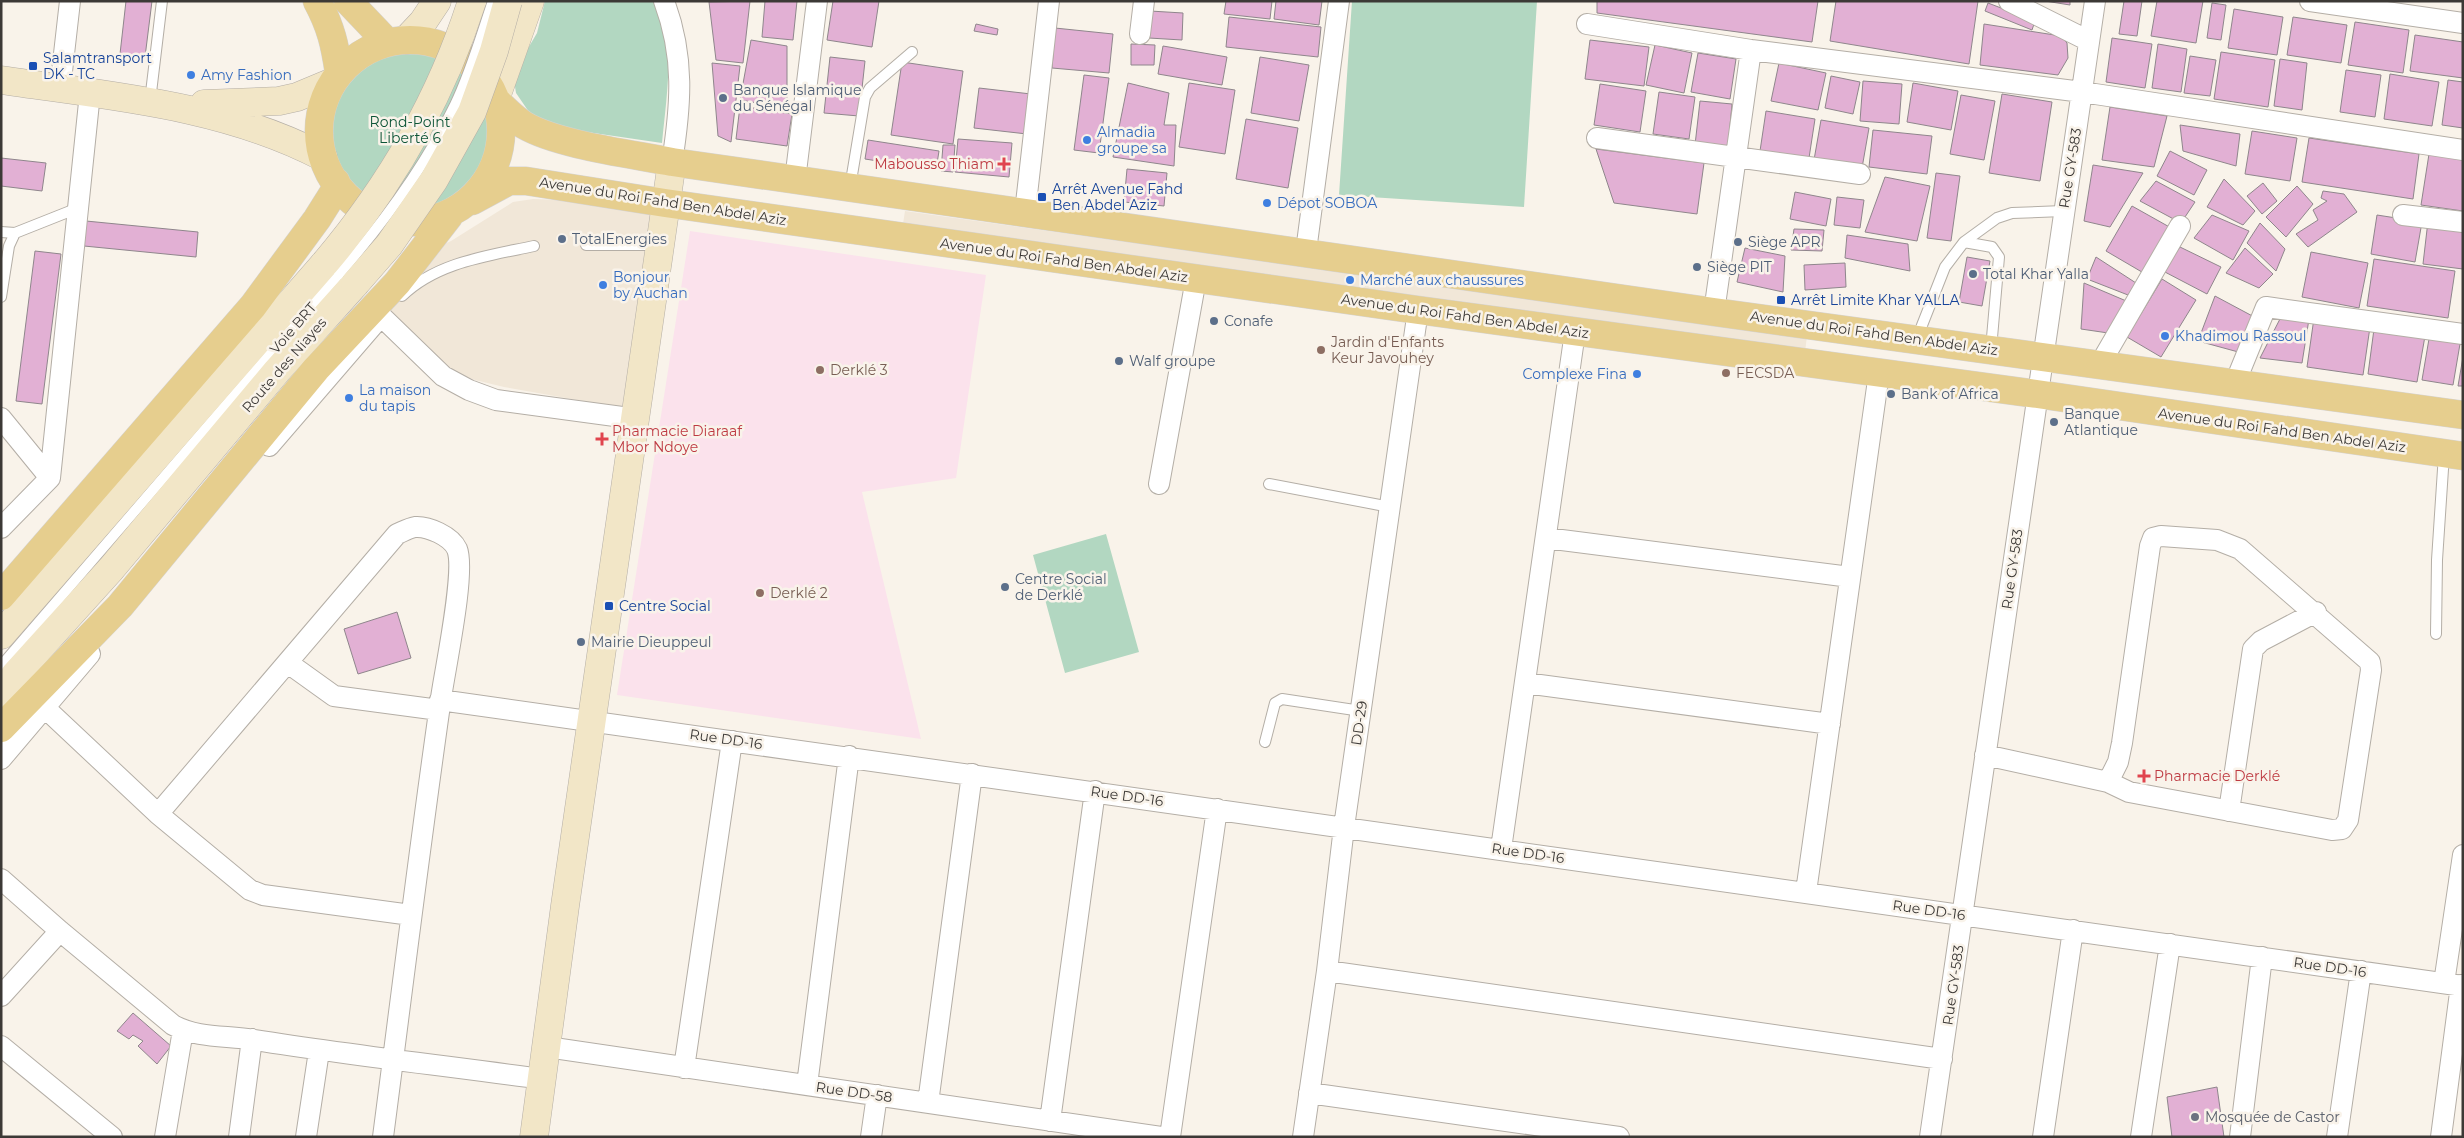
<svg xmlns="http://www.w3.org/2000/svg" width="2464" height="1138" font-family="Montserrat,sans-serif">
<rect width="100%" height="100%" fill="#f9f3ea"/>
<!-- built -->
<path fill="#f1e7d8" d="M533 199 563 200 657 213 628 409 504 387 475 380 451 370 371 296 429 251 451 241 513 202Z
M905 211 1807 336 1805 352 903 224Z"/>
<!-- education -->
<path fill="#fbe2ec" d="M690 231 986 275 956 478 862 492 921 739 617 695Z"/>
<!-- green -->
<path fill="#b2d7c1" d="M545 1H661C674 51 667 93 662 143L566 129 545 121 529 112 516 93 513 74 537 33Z
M1352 1H1537L1524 207 1339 195Z
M329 130a80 80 0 1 1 160 0a80 80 0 1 1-160 0Z
M1106 534 1139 652 1065 673 1033 555Z"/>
<!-- building -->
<path fill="#e2b0d4" stroke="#8f868c" d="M126 1H152L145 57 120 54Z
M750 1 743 63 716 60 709 2Z
M765 1H797L793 40 762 37Z
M833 1H879L872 47 827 40Z
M1226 1H1272L1270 19 1224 14Z
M1276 1H1322L1319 25 1274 19Z
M1597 1H1818L1812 42 1597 13Z
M1836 1H1978L1969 64 1830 41Z
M2045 1H2070V5Z
M2124 1H2142L2137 36 2119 34Z
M2157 1H2203L2196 43 2151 36Z
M1988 3 2035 21 2032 30 1985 11Z
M2212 3 2226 5 2221 40 2207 38Z
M2234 9 2283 17 2277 55 2228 48Z
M1150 11 1183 13 1182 40 1149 38Z
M1229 17 1321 27 1318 57 1226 47Z
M2293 17 2347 25 2341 63 2287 55Z
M2355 22 2409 30 2403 73 2348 65Z
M976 24 998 29 997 35 974 31Z
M1984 24 2061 36 2067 43 2068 58 2058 75 1980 65Z
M1055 28 1113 34 1109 73 1052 68Z
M2415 35 2463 42V78L2410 71Z
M2112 38 2152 44 2145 88 2106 82Z
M751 40 787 46V108L740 100Z
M1590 40 1649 47 1644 86 1585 79Z
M1131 44 1155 45 1154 65H1131Z
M2158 44 2187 49 2181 92 2152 88Z
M1655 45 1692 53 1684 93 1646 85Z
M1163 46 1227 57 1222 85 1158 74Z
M2221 52 2275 60 2268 107 2214 99Z
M1698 53 1736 59 1730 99 1691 92Z
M2190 56 2216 60 2210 96 2184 93Z
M830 57 865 61 859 116 824 113Z
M1260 57 1309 65 1299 121 1251 113Z
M2280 59 2307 63 2302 110 2274 106Z
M902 62 963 71 953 144 891 135Z
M712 63 740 66 731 142 718 136Z
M1779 63 1826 73 1818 110 1771 101Z
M2346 70 2381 75 2375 117 2340 112Z
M2390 74 2439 82 2432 126 2384 119Z
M1084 75 1109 78 1099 153 1074 150Z
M1831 76 1860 82 1853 114 1825 108Z
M2448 80 2463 82V128L2442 125Z
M1863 81 1902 84 1899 124 1860 121Z
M1128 83 1169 93 1164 125H1176L1174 166 1113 157Z
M1189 83 1235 90 1225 154 1179 147Z
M1913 83 1958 91 1951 130 1907 122Z
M1600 84 1646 91 1640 132 1594 125Z
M979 88 1031 94 1027 134 974 128Z
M1659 92 1695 97 1689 139 1653 134Z
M2002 94 2052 102 2040 181 1989 173Z
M1961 95 1995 101 1984 160 1950 154Z
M1700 101 1732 104 1728 148 1695 145Z
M740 106 792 114 787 146 736 139Z
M2110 107 2167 116 2154 167 2102 160Z
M1766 111 1815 119 1809 158 1760 151Z
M1246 119 1298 128 1288 188 1236 179Z
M1821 120 1869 128 1862 168 1814 160Z
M2180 125 2240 134 2236 166 2183 151Z
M1873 130 1932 136 1927 174 1869 167Z
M2252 131 2297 138 2290 181 2245 174Z
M2309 138 2419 154 2413 199 2302 182Z
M958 139 1012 143 1009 177 955 172Z
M868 140 939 151 936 170 865 159Z
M943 145H955L953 172 941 171Z
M1596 149 1704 163 1697 214 1614 203Z
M2170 151 2207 170 2194 195 2157 176Z
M2429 154 2463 159V211L2421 205Z
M1 158 46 163 42 191 1 186Z
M2093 165 2143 173 2110 227 2084 221Z
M1127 169 1167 173 1164 206 1124 202Z
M1936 173 1960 176 1951 241 1927 238Z
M1885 177 1930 186 1917 241 1865 232Z
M2224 179 2255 211 2243 225 2207 207Z
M2156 181 2195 202 2181 223 2140 201Z
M2263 183 2277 201 2262 214 2247 196Z
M2297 186 2313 204 2286 237 2266 217Z
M2323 191 2344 194 2357 212 2308 247 2296 234 2318 220 2313 210 2327 201 2321 198Z
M1795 192 1831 199 1826 226 1790 219Z
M1837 197 1864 200 1860 228 1834 225Z
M2132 206 2173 229 2147 275 2106 251Z
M2212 215 2249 231 2233 260 2194 238Z
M2377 215 2422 222 2415 262 2371 254Z
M86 221 198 232 196 257 84 246Z
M2428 221 2463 225V269L2423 264Z
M2260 223 2285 249 2276 271 2247 243Z
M1794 229 1824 230 1822 251 1791 250Z
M1847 235 1908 244 1910 271 1845 258Z
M2180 247 2221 267 2207 294 2163 271Z
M1745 248 1785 256 1783 292 1737 282Z
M2245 248 2273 274 2259 288 2226 273Z
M35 251 61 254 42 404 16 401Z
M2311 252 2368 263 2359 308 2302 297Z
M1967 257 1990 261 1982 306 1959 302Z
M2096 257 2136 283 2128 295 2087 279Z
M2374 259 2455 271 2448 318 2367 306Z
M1845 263 1846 287 1805 290 1804 265Z
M2162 279 2196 300 2161 357 2127 337Z
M2084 283 2131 303 2115 334 2081 329Z
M2215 296 2258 319 2242 353 2198 341Z
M2282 315 2309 319 2302 363 2260 358Z
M2314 318 2370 327 2363 375 2307 367Z
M2374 329 2425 336 2417 382 2368 374Z
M2430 333 2461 338 2453 385 2422 380Z
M2463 357V386H2458Z
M397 612 411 658 358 674 344 629Z
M133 1013 171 1046 157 1064 138 1046 143 1041 133 1035 129 1039 117 1031Z
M2217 1087 2224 1137H2172L2167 1097Z"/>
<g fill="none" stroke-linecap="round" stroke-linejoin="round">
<!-- lane casing -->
<g stroke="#b4aea6" stroke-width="12">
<path id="lane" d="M150 101 162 1
M850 187 865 97 870 88 912 52
M1 232 15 233
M1964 242 1997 218 2012 213 2063 211
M586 245H659
M402 296C437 262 488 256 534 246
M1 297 9 246 15 233 78 208
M1917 338 1945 267 1964 242 1992 247 1999 257 1991 349
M1269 484 1390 507
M2436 634 2437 560 2444 454
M1 666 339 274
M1265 742 1275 703 1282 699 1361 711"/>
</g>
<!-- street casing -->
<g stroke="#b4aea6" stroke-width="22">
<path id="street" d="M664 1C685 57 681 105 672 162
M2009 1 2089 41
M2310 1 2463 23
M1587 24 1751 50 2082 92 2463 150
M1140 34 1144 1
M60 89 70 1
M1597 138 1860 174
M795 180 817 1
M1025 212 1049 1
M2403 215 2463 222
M1306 251 1339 1
M1714 312 1751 50
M2100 364 2180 226
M2235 383 2266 307 2463 334
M1 418 50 478 1 528
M269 446 381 316 443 376 469 390 496 400 637 419
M50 478 90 93
M1159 484 1196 279
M1546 538 1850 577
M288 663 334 696 439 710
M1525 683 1830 724
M440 700 2463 986
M44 707 158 814 250 890 263 895 411 915
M1985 755 2108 782 2129 792 2332 830 2342 829 2348 820 2371 670 2370 662 2240 549 2217 540 2161 536 2153 538 2150 546 2122 743 2118 762 2108 782
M1 759 90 654
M2229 811 2253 649 2261 641 2316 612
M158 814 397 534C402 532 409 528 415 527 428 526 451 536 457 549 466 571 445 669 441 698 420 844 402 991 383 1137
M1501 849 1575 332
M1 879 60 931 173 1025C199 1039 227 1035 255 1040 350 1055 446 1066 542 1079
M1806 892 1879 373
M1327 971 1942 1059
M2444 983 2463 855
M1 996 60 931
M1 1046 112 1137
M547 1047 1161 1137
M684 1068 732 741
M807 1085 849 756
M1309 1093 1619 1137
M928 1103 972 774
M1050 1121 1095 791
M165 1137 183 1030
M239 1137 252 1039
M306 1137 319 1051
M871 1137 877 1095
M1170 1137 1217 809
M1303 1137 1327 971 1344 827 1418 310
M1930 1137 2095 1
M2043 1137 2073 930
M2141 1137 2170 944
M2240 1137 2262 957
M2337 1137 2361 971
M2441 1137 2461 985"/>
</g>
<!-- secondary casing -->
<g stroke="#b4aea6" stroke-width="29">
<path id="secondary" d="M406 40 423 22 437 1
M1 80C110 96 224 105 323 157
M495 100 530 1
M204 104 279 101 297 97 333 82
M1 635 325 263
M1 694 15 675 111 569 277 371 355 284
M534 1137 565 906 672 162"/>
</g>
<!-- primary casing -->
<g stroke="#d4d3d3" stroke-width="29">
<path id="primary" d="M317 1C331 27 335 45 339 73
M348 1 387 42
M319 131a91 91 0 1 1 182 0a91 91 0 1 1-182 0Z
M495 100C504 108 513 118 524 125 558 145 632 154 672 162L1714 312 2463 415
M472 201 509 181H526L665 203 1418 310 2037 394 2463 456
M1 596 253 306 317 219 334 192 336 182
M1 728 120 606 316 369 397 283 449 216"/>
</g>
<!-- lane -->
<use href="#lane" stroke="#fff" stroke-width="10"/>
<!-- street -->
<use href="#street" stroke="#fff" stroke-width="20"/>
<!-- secondary -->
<use href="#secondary" stroke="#f2e6c7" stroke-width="28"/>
<!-- primary -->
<use href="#primary" stroke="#e6ce8e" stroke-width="28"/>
<!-- lane-bridge casing -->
<g stroke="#b4aea6" stroke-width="12" stroke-linecap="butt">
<path id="lane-bridge" d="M339 274C384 222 425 167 455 105 471 72 481 36 493 1"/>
</g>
<!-- secondary-bridge casing -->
<g stroke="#b4aea6" stroke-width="29" stroke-linecap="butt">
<path id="secondary-bridge" d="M325 263C391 185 441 99 472 1
M355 284 389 245 434 180 472 112 494 51 508 1"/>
</g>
<!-- lane-bridge -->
<use href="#lane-bridge" stroke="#fff" stroke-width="10"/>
<!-- secondary-bridge -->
<use href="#secondary-bridge" stroke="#f2e6c7" stroke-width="28"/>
</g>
<!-- markers -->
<g fill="#1a4fb4" stroke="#f9f3ea" stroke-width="2">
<rect x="28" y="61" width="10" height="10" rx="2.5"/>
<rect x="1037" y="192" width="10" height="10" rx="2.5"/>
<rect x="1776" y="295" width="10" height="10" rx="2.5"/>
<rect x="604" y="601" width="10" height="10" rx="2.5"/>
</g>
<g fill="#3f7fe0" stroke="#f9f3ea" stroke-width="2">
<circle cx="191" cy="75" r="5"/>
<circle cx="1087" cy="140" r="5"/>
<circle cx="1267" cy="203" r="5"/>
<circle cx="1350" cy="280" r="5"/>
<circle cx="603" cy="285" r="5"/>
<circle cx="2165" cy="336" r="5"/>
<circle cx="1637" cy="374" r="5"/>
<circle cx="349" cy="398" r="5"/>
</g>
<g fill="#5c6f8a" stroke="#f9f3ea" stroke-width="2">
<circle cx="723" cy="98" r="5"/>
<circle cx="562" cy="239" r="5"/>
<circle cx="1738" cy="242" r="5"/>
<circle cx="1697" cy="267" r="5"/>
<circle cx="1973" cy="274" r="5"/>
<circle cx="1214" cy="321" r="5"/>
<circle cx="1119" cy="361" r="5"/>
<circle cx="1891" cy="394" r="5"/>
<circle cx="2054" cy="422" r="5"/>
<circle cx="1005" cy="587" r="5"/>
<circle cx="581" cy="642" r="5"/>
</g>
<g fill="#e0444e" stroke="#f9f3ea" stroke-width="2">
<path d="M1001.5 156.5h5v5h5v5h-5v5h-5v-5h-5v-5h5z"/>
<path d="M599.5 431.5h5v5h5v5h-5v5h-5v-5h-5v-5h5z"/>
<path d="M2141.5 768.5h5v5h5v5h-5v5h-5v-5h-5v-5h5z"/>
</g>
<g fill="#8d6e63" stroke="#f9f3ea" stroke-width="2">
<circle cx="1321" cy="350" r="5"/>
<circle cx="820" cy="370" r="5"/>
<circle cx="1726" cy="373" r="5"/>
<circle cx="760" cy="593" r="5"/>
</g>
<circle fill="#6b7280" stroke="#f9f3ea" stroke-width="2" cx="2195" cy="1117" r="5"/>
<g text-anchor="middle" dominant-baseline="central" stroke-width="5" stroke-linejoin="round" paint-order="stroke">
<!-- transit labels -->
<g font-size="14" fill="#164399" stroke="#f9f3ea" text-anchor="start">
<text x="43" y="58">Salamtransport<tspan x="43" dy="16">DK - TC</tspan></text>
<text x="1052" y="189">Arrêt Avenue Fahd<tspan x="1052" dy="16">Ben Abdel Aziz</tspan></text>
<text x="1791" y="300">Arrêt Limite Khar YALLA</text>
<text x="619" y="606">Centre Social</text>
</g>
<!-- shop labels -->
<g font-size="14" fill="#366cbe" stroke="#f9f3ea" text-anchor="start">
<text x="201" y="75">Amy Fashion</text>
<text x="1097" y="132">Almadia<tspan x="1097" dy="16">groupe sa</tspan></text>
<text x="1277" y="203">Dépot SOBOA</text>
<text x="613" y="277">Bonjour<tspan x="613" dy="16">by Auchan</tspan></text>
<text x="1360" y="280">Marché aux chaussures</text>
<text x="2175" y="336">Khadimou Rassoul</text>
<text x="1627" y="374" text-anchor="end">Complexe Fina</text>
<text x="359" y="390">La maison<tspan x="359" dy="16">du tapis</tspan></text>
</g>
<!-- service labels -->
<g font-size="14" fill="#4e5e75" stroke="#f9f3ea" text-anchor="start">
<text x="733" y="90">Banque Islamique<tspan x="733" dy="16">du Sénégal</tspan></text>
<text x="572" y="239">TotalEnergies</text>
<text x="1748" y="242">Siège APR</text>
<text x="1707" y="267">Siège PIT</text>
<text x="1983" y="274">Total Khar Yalla</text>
<text x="1224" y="321">Conafe</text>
<text x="1129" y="361">Walf groupe</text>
<text x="1901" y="394">Bank of Africa</text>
<text x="2064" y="414">Banque<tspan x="2064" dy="16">Atlantique</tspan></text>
<text x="1015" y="579">Centre Social<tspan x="1015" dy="16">de Derklé</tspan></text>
<text x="591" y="642">Mairie Dieuppeul</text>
</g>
<!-- park labels -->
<g font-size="14" fill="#0d5537" stroke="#f9f3ea">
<text x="410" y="122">Rond-Point<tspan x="410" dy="16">Liberté 6</tspan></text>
</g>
<!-- health labels -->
<g font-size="14" fill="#be3a42" stroke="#f9f3ea" text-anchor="start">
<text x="994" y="164" text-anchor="end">Mabousso Thiam</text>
<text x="612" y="431">Pharmacie Diaraaf<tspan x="612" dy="16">Mbor Ndoye</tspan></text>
<text x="2154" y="776">Pharmacie Derklé</text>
</g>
<!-- street labels -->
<g font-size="14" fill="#3c3936" stroke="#f9f3ea">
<text transform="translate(2070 168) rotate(-81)">Rue GY-583</text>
<text transform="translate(663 201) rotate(9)">Avenue du Roi Fahd Ben Abdel Aziz</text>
<text transform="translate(1064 260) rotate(8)">Avenue du Roi Fahd Ben Abdel Aziz</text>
<text transform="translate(1465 316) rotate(8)">Avenue du Roi Fahd Ben Abdel Aziz</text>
<text transform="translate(293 328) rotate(-49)">Voie BRT</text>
<text transform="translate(1874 333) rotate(8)">Avenue du Roi Fahd Ben Abdel Aziz</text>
<text transform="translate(284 365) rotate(-49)">Route des Niayes</text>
<text transform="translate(2282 430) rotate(8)">Avenue du Roi Fahd Ben Abdel Aziz</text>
<text transform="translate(2012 569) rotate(-82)">Rue GY-583</text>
<text transform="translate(1359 723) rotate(-82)">DD-29</text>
<text transform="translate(726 739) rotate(8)">Rue DD-16</text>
<text transform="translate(1127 796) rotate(8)">Rue DD-16</text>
<text transform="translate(1528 853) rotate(8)">Rue DD-16</text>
<text transform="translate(1929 910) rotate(8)">Rue DD-16</text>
<text transform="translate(2330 967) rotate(8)">Rue DD-16</text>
<text transform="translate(1953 985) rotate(-82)">Rue GY-583</text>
<text transform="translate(854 1092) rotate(8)">Rue DD-58</text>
</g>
<!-- education labels -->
<g font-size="14" fill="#785e54" stroke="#f9f3ea" text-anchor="start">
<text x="1331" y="342">Jardin d'Enfants<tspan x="1331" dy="16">Keur Javouhey</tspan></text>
<text x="830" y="370">Derklé 3</text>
<text x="1736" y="373">FECSDA</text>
<text x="770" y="593">Derklé 2</text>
</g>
<!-- worship labels -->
<g font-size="14" fill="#5b616d" stroke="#f9f3ea" text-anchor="start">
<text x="2205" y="1117">Mosquée de Castor</text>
</g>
</g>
<!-- border -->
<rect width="2464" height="1138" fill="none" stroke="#3c3936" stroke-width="5"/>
</svg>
